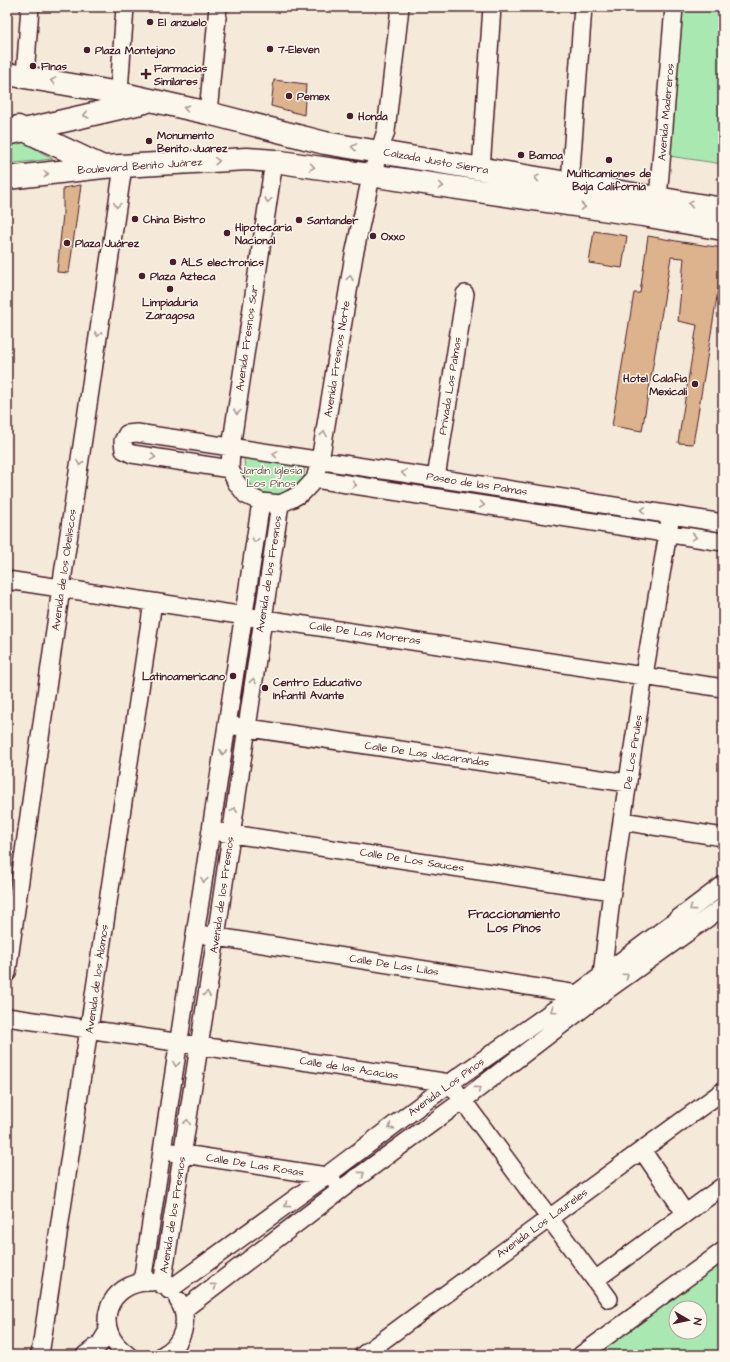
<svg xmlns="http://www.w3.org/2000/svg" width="730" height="1362" font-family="'Architects Daughter',sans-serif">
<rect width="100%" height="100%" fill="#f5e9d9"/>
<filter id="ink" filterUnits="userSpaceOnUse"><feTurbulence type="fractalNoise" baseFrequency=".025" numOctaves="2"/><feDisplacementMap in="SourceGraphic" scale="8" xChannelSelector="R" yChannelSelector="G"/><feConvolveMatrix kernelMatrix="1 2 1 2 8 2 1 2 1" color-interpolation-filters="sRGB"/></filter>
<g filter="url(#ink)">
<!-- green -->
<path fill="#a9e9b1" stroke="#7a846e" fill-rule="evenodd" d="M680 7H723V164L669 156Z
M20 140 53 159 7 164V143Z
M251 453 305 466 303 482C284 495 277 498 254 490L245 473 244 458Z
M723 1251V1355H581ZM676 1308H700V1332H676Z"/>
<!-- building -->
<path fill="#ddb38e" stroke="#4a1f2b" d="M274 80 306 84 304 115 271 106Z
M81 185 69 273 57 272 63 214V188Z
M594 231 627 236 622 268 589 263Z
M648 236 682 242 723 248V260L693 444 678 443 697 325 678 321 684 258 671 257 642 431 612 426 634 293H640Z"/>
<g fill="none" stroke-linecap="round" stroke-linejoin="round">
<!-- minor casing -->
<g stroke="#4a1f2b" stroke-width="20">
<path id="minor" d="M25 76 30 7
M118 105 125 7
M208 113 218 7
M274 161 231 448 230 469 236 482 246 495 261 502 280 504 291 499 303 492 315 479 320 461 354 255 371 177 386 131 400 7
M481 169 492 7
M570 183 583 7
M657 210 674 7
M230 469 132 454 124 450 123 441 127 434 137 433 436 478 723 523
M436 478 465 294
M315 479 723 542
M7 580 723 688
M235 726 628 783
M622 821 723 837
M219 832 612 891
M205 935 577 994 580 998
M7 973 61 588 123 167
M604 980 602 975 612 891 622 821 644 675 671 515
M7 1017 450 1083 609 1299
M642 1150 685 1213
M171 1152 326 1176 332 1179
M595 1280 723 1186
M142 1282 261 502
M162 1285 216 937 280 504
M169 1290 326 1176 450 1083 577 994 723 885
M183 1310 347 1185 462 1101 607 990 723 907
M40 1355 153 602
M85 1355 100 1344 108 1331
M128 1355C90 1330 107 1280 152 1282
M163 1355C183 1345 191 1319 178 1300
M363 1355 642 1150 723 1091
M581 1355 723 1251"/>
</g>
<!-- major casing -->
<g stroke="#4a1f2b" stroke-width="25">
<path id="major" d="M7 74 119 93 208 113 325 143 723 209
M18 127 103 167
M7 134 145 102
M7 178 103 167 247 159 274 161 643 215 723 229"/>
</g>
<!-- minor -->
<use href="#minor" stroke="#fbf7ec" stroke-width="17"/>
<!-- major -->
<use href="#major" stroke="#fbf7ec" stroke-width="22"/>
</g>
<!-- one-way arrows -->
<defs><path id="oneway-chevron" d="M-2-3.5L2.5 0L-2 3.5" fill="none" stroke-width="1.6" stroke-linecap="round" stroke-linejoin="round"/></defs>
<g stroke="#ab9695">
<use href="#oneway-chevron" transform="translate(53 81) rotate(-170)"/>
<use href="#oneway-chevron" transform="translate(186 108) rotate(-168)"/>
<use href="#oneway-chevron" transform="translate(86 115) rotate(167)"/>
<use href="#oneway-chevron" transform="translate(354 147) rotate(-171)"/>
<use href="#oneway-chevron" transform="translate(217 161) rotate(-4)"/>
<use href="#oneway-chevron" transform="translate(312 167) rotate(9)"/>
<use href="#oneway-chevron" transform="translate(46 174) rotate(-6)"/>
<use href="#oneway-chevron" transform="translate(537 178) rotate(-171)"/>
<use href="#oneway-chevron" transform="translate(441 186) rotate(8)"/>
<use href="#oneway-chevron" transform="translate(268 200) rotate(98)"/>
<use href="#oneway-chevron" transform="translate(691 204) rotate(-171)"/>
<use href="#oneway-chevron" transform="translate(117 205) rotate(98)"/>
<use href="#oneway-chevron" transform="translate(583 207) rotate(8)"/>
<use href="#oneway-chevron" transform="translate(350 278) rotate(-81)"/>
<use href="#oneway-chevron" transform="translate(98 334) rotate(98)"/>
<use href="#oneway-chevron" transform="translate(237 412) rotate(98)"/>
<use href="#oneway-chevron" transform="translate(324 434) rotate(-81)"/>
<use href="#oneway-chevron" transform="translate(275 454) rotate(-171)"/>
<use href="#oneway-chevron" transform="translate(153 457) rotate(9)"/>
<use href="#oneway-chevron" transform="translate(80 463) rotate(98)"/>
<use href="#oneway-chevron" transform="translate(404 473) rotate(-172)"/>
<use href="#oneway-chevron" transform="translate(354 485) rotate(9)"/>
<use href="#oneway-chevron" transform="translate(482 505) rotate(9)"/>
<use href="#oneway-chevron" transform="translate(643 510) rotate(-171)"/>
<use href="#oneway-chevron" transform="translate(694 537) rotate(10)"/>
<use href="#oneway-chevron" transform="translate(255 540) rotate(99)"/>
<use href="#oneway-chevron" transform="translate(253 681) rotate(-81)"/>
<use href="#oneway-chevron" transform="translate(223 752) rotate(98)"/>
<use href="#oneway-chevron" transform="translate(234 810) rotate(-82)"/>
<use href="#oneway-chevron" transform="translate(204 880) rotate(99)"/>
<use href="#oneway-chevron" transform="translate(692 908) rotate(144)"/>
<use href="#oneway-chevron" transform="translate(626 976) rotate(-35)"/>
<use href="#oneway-chevron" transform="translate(207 994) rotate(-81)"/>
<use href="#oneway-chevron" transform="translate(553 1010) rotate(145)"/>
<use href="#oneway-chevron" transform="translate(176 1064) rotate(99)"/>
<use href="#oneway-chevron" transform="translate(478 1089) rotate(-37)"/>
<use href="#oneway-chevron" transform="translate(187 1122) rotate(-81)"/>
<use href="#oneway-chevron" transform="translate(391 1127) rotate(143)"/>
<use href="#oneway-chevron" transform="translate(362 1174) rotate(-36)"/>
<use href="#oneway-chevron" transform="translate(287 1205) rotate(144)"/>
<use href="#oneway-chevron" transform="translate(214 1286) rotate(-37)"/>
</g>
</g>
<!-- markers -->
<g fill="#4a1f2b" stroke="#fbf7ec" stroke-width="1.5">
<circle cx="150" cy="22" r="4"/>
<circle cx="270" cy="49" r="4"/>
<circle cx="87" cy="50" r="4"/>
<circle cx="33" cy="66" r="4"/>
<path d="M144 68h4v4h4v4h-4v4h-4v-4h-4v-4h4z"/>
<circle cx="289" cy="96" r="4"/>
<circle cx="350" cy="116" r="4"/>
<circle cx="149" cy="141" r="4"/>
<circle cx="521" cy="155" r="4"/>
<circle cx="609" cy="160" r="4"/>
<circle cx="135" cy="219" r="4"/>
<circle cx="299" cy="220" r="4"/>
<circle cx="227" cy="233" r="4"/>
<circle cx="373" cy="236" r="4"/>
<circle cx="67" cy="243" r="4"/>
<circle cx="173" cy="262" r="4"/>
<circle cx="142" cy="276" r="4"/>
<circle cx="170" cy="289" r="4"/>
<circle cx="695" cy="384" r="4"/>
<circle cx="233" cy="676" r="4"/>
<circle cx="265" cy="688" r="4"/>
</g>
<g text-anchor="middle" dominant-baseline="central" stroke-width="3" stroke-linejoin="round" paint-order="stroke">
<!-- poi labels -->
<g font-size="11" font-weight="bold" fill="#4a1f2b" stroke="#fbf7ec" text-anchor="start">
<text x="158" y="22">El anzuelo</text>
<text x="278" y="49">7-Eleven</text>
<text x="95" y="50">Plaza Montejano</text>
<text x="41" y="66">FInas</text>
<text x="154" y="68">Farmacias<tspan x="154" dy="13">Similares</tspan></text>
<text x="297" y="96">Pemex</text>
<text x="358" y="116">Honda</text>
<text x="157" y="135">Monumento<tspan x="157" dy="13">Benito Juarez</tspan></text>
<text x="529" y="155">Bamoa</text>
<text x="609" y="173" text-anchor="middle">Multicamiones de<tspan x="609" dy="13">Baja California</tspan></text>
<text x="143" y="219">China Bistro</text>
<text x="307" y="220">Santander</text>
<text x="235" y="227">Hipotecaria<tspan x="235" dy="13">Nacional</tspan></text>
<text x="381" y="236">Oxxo</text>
<text x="75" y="243">Plaza Juárez</text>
<text x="181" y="262">ALS electronics</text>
<text x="150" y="276">Plaza Azteca</text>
<text x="170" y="302" text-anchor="middle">Limpiaduria<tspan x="170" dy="13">Zaragosa</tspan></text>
<text x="687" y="378" text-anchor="end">Hotel Calafia<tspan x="687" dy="13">Mexicali</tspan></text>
<text x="225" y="676" text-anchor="end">Latinoamericano</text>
<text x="273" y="682">Centro Educativo<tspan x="273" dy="13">Infantil Avante</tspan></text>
</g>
<!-- street labels -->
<g font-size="11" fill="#4a1f2b" stroke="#fbf7ec">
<text transform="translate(666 112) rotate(-85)">Avenida Madereros</text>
<text transform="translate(436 161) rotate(10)">Calzada Justo Sierra</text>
<text transform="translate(140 166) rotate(-4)">Boulevard Benito Juárez</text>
<text transform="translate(247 338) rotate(-82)">Avenida Fresnos Sur</text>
<text transform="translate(337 359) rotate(-81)">Avenida Fresnos Norte</text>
<text transform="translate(450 386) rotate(-81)">Privada Las Palmas</text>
<text transform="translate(477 484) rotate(9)">Paseo de las Palmas</text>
<text transform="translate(64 570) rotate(-82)">Avenida de los Obeliscos</text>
<text transform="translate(269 574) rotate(-81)">Avenida de los Fresnos</text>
<text transform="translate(365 633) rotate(8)">Calle De Las Moreras</text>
<text transform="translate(633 752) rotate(-81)">De Los Pirules</text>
<text transform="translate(427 754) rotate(8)">Calle De Las Jacarandas</text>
<text transform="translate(412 860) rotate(9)">Calle De Los Sauces</text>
<text transform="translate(222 895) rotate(-82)">Avenida de los Fresnos</text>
<text transform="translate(394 965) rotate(9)">Calle De Las Lilas</text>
<text transform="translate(97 979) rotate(-82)">Avenida de los Álamos</text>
<text transform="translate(349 1068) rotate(9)">Calle de las Acacias</text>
<text transform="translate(446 1087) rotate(-36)">Avenida Los Pinos</text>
<text transform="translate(255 1165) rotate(9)">Calle De Las Rosas</text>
<text transform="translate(173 1215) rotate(-81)">Avenida de los Fresnos</text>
<text transform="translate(542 1223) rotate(-36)">Avenida Los Laureles</text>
</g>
<!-- park labels -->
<g font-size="11" fill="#62524c" stroke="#fbf7ec">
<text x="271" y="470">Jardin Iglesia<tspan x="271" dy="13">Los Pinos</tspan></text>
</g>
<!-- neighbourhood labels -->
<g font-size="12" font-weight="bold" fill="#4a1f2b" stroke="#fbf7ec">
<text x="514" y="914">Fraccionamiento<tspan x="514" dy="14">Los Pinos</tspan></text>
</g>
</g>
<!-- margin -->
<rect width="730" height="1362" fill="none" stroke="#fbf7ec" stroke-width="24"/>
<rect x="12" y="12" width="706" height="1338" fill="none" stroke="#4a1f2b" stroke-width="1.5" filter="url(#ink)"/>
<!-- north arrow -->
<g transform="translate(688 1320) rotate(99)"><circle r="19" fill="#fbf7ec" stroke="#b4a19f"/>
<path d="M0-3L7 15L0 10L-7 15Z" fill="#4a1f2b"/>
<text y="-6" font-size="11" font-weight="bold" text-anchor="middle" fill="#4a1f2b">N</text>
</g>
</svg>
